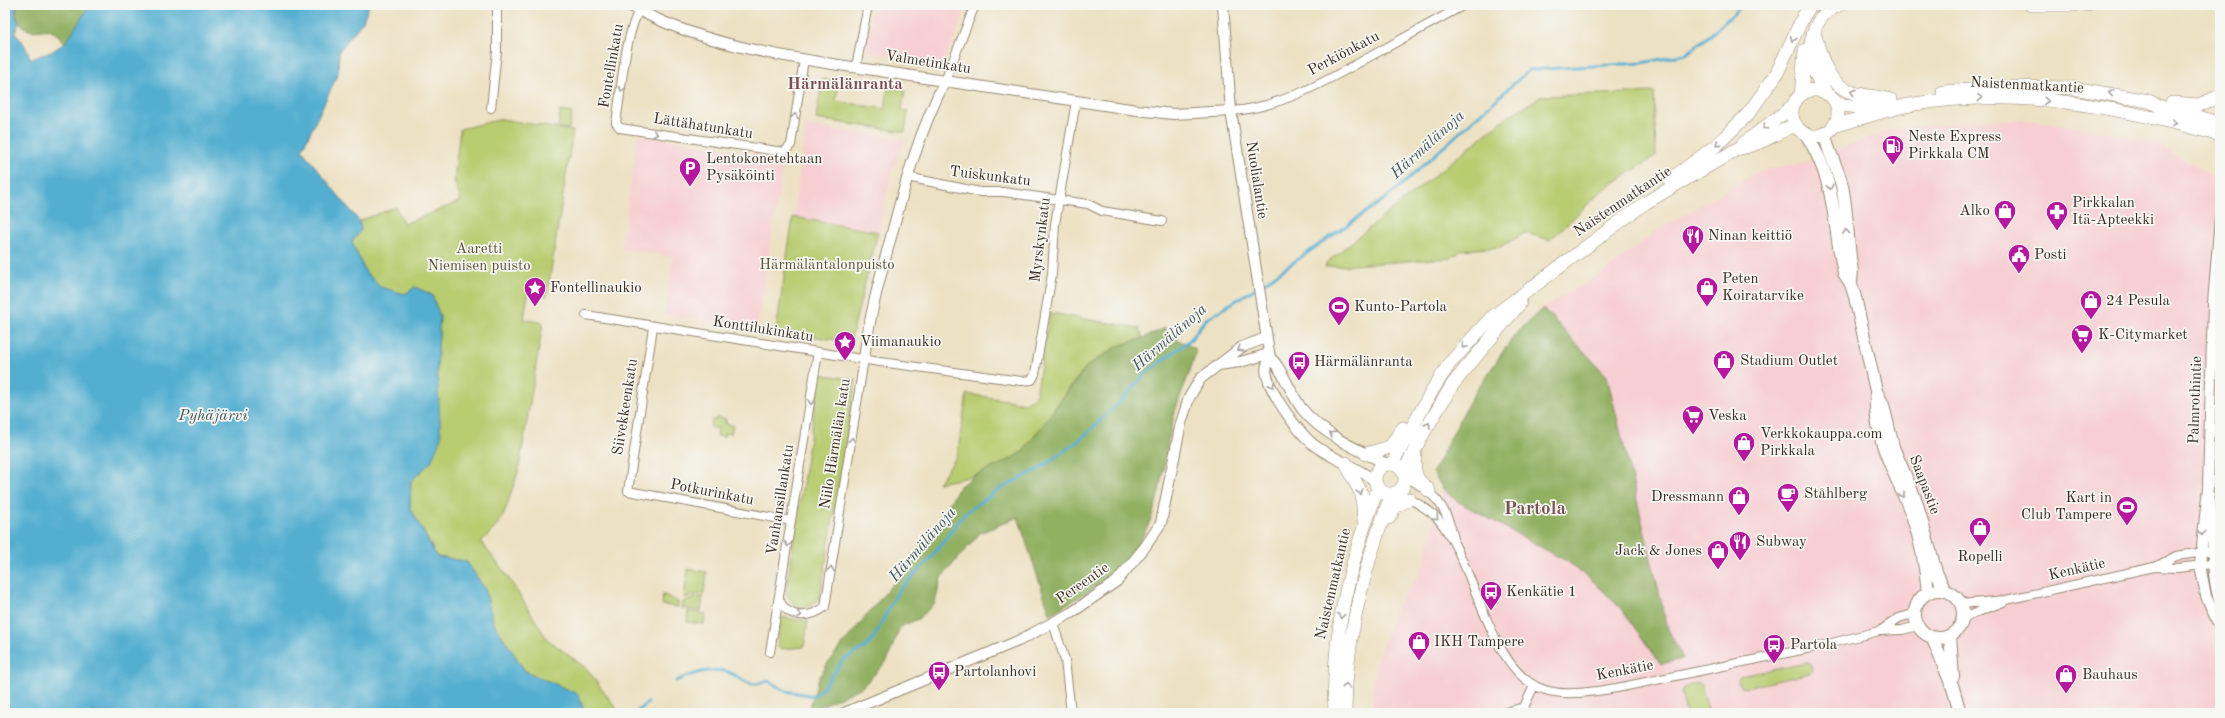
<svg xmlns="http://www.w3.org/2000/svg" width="2225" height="718" font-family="'Old Standard TT',serif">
<rect width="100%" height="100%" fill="#f6f6f2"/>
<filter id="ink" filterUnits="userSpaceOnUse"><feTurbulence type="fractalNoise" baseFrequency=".025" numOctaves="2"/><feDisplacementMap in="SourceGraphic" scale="8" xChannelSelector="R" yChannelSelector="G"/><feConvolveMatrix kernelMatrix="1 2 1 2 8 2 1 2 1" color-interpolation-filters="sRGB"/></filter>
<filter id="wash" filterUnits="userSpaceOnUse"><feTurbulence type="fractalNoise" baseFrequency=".012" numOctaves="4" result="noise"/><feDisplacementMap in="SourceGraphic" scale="16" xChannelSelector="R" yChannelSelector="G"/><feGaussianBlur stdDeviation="0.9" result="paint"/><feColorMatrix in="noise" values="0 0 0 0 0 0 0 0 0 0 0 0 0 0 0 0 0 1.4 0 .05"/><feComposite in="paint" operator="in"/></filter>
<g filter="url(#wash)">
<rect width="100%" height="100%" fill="#ede1c3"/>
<!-- built -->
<path fill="#f7cfd2" d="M873 5H968L944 63 865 52Z
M2021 119 2094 129 2158 144 2209 174 2220 175V713H1372V687L1377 660 1398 604 1422 570 1443 489 1433 472 1470 400 1513 337 1543 308 1607 270 1656 231 1759 171 1814 160 1887 130 1974 120Z
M806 126 905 140 892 171 878 232 793 217Z
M638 135 784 158 757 328 664 314 673 257 621 249Z"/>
<!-- green -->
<path fill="#b8cc70" stroke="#7a7b47" d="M822 79 839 81 836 101 885 109 888 87 905 90 902 110 908 111 905 132 816 119Z
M1654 92 1656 156 1604 189 1550 240 1525 233 1500 247 1462 250 1451 258 1325 267 1326 263 1507 117 1542 96Z
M560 111 572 113 569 129 558 127Z
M502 119 573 131 547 296 528 293 524 319 543 323 519 469 504 514 495 528 481 542 506 574 547 639 586 668 620 713H585L577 694 525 671 493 622 485 589 466 561 437 557 410 507 411 481 431 462 440 316 432 295 415 287 405 294 380 287 365 271 352 242 361 230 359 221 396 207 404 224 461 201 454 180 460 129Z
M793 217 878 232 850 342 776 331Z
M1050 313 1139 328 1143 338C1091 354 1080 372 1050 415 1042 427 1035 440 1025 449 1002 471 967 478 938 483L957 456 967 394 1026 403 1036 395Z
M820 374 856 380 820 597C808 613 792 610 786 591Z
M716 417 726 419V424L733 425 731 434 725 433 724 437 717 436 718 429 710 427 712 420H716Z
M688 569 707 572 704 593 684 598Z
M663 594 678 602V607L662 605Z
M703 596 701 611 682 608 683 602Z
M688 611 706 614 704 624 687 622Z
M781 617 808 621 804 647 781 649 777 647Z
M1807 663 1811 664 1812 670 1810 673 1746 688 1740 687 1738 679 1740 676Z
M1697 683 1701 685 1709 713H1686L1681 692 1685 687Z"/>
<!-- forest -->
<path fill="#92b062" stroke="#666d40" d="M17 5H90L65 43C60 37 56 32 48 30 42 29 35 32 29 30 18 26 15 16 17 5Z
M1543 308 1607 376 1668 629 1683 659 1661 664 1621 609 1593 581 1568 562 1457 501 1443 489 1433 472 1470 400 1513 337Z
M1165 328 1178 340 1196 349C1192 371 1181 391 1175 412 1166 443 1164 476 1155 507 1138 564 1098 587 1050 614L1018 517 980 533 941 578 935 603 918 619 900 627 887 661 862 687 812 710 809 709 819 678 829 661 895 581 927 539 960 486 974 476 1009 460 1024 450 1086 367 1118 346 1143 338Z"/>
<!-- water -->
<path fill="#52aed0" stroke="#466c77" d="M5 5H17L15 14 19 23 15 33 24 44 31 59 51 52 65 43 90 5H369L363 21 339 51 338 74 302 150 359 221 361 230 352 242 365 271 380 287 405 294 415 287 432 295 440 316 437 372 441 437 431 462 411 481 410 507 437 557 466 561 485 589 493 622 525 671 578 694 585 713H5Z"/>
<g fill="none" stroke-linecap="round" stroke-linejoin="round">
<!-- stream -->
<path stroke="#52aed0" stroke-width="3" d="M1261 285 1389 196 1529 70 1642 63 1686 54 1714 32 1743 5
M676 681C691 674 712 667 728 672 737 675 743 683 753 684 759 685 763 681 768 681L786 691 814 696 822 689 843 660 866 647 873 639 898 591 930 559 965 513 1000 489 1039 469 1081 439 1123 399 1145 374 1190 340 1205 320 1256 288
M638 711 648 703"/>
</g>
</g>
<g filter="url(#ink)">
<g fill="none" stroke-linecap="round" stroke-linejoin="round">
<!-- minor casing -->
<g stroke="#948670" stroke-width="10">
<path id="minor" d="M641 5C624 38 622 86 616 123L620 128 784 152 791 145 804 59
M856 67 868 5
M945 81 975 5
M491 108 497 51V5
M1231 111C1281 108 1328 80 1371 56 1402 39 1433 22 1464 5
M907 177 980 192H1003L1074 202 1088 204 1102 211 1162 221
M586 315 880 362 1021 381 1032 380 1035 374 1052 274 1055 224 1076 101
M653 327 628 491 791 521
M1405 476C1435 494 1446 504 1454 539
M1397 493C1411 500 1427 507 1438 519 1476 562 1488 673 1545 690 1567 697 1595 691 1617 688L1816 647 1879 631 1902 630 1918 626
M2155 567 2176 556 2212 551
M779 599C787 619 809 619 825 607L864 359
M1961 604 2006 600 2154 567 2177 568 2212 564
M1963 618 2003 602
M1053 623 1065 660 1071 713
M1881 630 1899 618 1916 613
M770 652 818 352
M1502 713 1524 707 1534 686"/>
</g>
<!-- tertiary casing -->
<g stroke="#948670" stroke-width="12">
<path id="tertiary" d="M629 5C709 50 803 59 892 73 973 85 1055 98 1137 110L1173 114 1231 111
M1223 5 1231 111 1270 358C1267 363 1265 369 1267 376 1273 397 1297 431 1314 445 1332 459 1356 466 1375 481
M2220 218 2213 303 2208 487 2200 565 2206 596 2220 628
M1270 358C1280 364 1292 396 1302 409 1323 435 1358 450 1387 464
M864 359C869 317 880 277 891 237 905 183 920 130 945 81
M1218 365 1240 362 1269 354
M2209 495C2216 533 2208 565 2220 603
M844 713 1018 641 1071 613 1117 581 1145 547 1161 523 1181 423 1189 398 1200 379 1242 347 1266 338"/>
</g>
<!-- secondary casing -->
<g stroke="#948670" stroke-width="14">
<path id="secondary" d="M1825 133C1827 152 1838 167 1842 186 1848 214 1847 243 1852 271L1851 281
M1806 134C1837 183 1832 220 1844 273L1851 284 1855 297 1876 391 1883 405 1893 447 1916 501 1936 572 1945 591
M1876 393C1873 441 1898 476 1913 518 1921 542 1926 569 1928 593
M1915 614a24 24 0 1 1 48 0a24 24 0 1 1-48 0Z
M1950 636 1953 677
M1932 637 1953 688 1960 713"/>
</g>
<!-- primary casing -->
<g stroke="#948670" stroke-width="14">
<path id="primary" d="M2031 5H2086
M1814 32C1821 56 1826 85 1854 93 1866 96 1879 97 1891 100
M1792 113a23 23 0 1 1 46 0a23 23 0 1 1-46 0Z
M1943 92 2006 87 2073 88 2149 101 2161 107 2220 123
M1827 94C1823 87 1817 79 1815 72 1805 46 1813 15 1839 5
M1801 95 1805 50
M2172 103 2199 105 2220 96
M1836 104 1858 107 1878 104
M1833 126C1860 119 1886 109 1915 104 2017 87 2122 107 2220 135
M1743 144 1793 106
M1670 180 1717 145 1748 114 1776 75 1803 17 1811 5
M1415 452C1414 461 1413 471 1418 479 1421 484 1426 486 1429 491
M1366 454 1390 447 1403 428
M1346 463 1362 495 1364 520
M1375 479a15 15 0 1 1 30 0a15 15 0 1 1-30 0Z
M1392 464 1433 389 1450 363 1491 318 1645 203 1739 148C1759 146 1776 132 1796 125
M1404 472 1420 439 1453 384 1520 303
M1389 518 1395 507 1409 499
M1335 713C1331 635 1350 561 1378 488
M1345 713C1345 637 1364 565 1392 494"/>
</g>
<!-- minor -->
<use href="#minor" stroke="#fff" stroke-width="8"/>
<!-- tertiary -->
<use href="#tertiary" stroke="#fff" stroke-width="10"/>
<!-- secondary -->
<use href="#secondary" stroke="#fff" stroke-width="12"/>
<!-- primary -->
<use href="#primary" stroke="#fff" stroke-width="13"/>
</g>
<!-- one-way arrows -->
<defs><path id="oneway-chevron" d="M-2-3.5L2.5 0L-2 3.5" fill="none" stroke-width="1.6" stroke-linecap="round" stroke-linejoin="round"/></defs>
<g stroke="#a79f9a">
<use href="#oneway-chevron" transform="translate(1793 39) rotate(112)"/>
<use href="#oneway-chevron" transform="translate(622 89) rotate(99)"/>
<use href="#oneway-chevron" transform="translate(1853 92) rotate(-162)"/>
<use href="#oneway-chevron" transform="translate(2111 93) rotate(-169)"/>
<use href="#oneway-chevron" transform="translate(1980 98) rotate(-1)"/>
<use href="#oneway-chevron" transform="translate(2046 101) rotate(5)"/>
<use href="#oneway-chevron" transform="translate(795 116) rotate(-81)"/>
<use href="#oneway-chevron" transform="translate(2174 123) rotate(14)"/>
<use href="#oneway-chevron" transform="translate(1765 127) rotate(145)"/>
<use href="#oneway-chevron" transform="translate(655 134) rotate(9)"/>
<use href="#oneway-chevron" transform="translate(1718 144) rotate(140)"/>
<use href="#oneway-chevron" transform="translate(1830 187) rotate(78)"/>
<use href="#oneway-chevron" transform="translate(1846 232) rotate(-96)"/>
<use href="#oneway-chevron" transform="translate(1464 346) rotate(130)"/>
<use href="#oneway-chevron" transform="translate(1240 349) rotate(149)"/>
<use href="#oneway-chevron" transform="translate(1272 385) rotate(63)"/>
<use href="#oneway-chevron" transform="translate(811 402) rotate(99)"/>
<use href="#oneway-chevron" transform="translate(1428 425) rotate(-60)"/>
<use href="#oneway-chevron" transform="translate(1332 434) rotate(-148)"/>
<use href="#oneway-chevron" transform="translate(852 440) rotate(-81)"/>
<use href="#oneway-chevron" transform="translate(1360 492) rotate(74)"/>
<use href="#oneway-chevron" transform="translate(1902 495) rotate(65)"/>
<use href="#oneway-chevron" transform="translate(1436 518) rotate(46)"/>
<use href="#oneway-chevron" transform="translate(2202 533) rotate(97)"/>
<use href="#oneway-chevron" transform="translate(788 544) rotate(99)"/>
<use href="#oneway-chevron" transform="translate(831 569) rotate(-81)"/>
<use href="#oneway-chevron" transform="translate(799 615) rotate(8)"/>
<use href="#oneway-chevron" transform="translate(1341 616) rotate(99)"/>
<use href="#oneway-chevron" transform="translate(1346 686) rotate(-87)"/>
</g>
</g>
<!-- icons -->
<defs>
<g id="fuel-pin" transform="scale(1.15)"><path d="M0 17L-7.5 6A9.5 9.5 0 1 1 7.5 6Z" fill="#b5179e" stroke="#f6f6f2"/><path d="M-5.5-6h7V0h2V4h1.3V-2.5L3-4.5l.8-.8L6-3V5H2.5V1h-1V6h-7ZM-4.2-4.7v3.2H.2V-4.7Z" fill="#fff"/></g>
<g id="parking-pin" transform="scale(1.15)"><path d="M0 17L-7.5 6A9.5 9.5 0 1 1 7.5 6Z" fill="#b5179e" stroke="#f6f6f2"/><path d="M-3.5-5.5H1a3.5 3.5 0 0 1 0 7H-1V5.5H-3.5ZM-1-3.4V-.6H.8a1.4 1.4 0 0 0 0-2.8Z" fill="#fff"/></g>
<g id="shop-pin" transform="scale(1.15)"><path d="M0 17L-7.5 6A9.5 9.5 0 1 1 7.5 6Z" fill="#b5179e" stroke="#f6f6f2"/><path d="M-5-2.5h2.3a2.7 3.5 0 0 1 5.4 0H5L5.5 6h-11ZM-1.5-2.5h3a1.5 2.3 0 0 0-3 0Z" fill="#fff"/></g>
<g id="pharmacy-pin" transform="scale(1.15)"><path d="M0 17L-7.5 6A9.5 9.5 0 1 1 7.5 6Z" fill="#b5179e" stroke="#f6f6f2"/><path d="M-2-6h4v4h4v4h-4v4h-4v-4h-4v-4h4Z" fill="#fff"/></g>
<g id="restaurant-pin" transform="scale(1.15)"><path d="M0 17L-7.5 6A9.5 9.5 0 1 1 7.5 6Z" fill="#b5179e" stroke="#f6f6f2"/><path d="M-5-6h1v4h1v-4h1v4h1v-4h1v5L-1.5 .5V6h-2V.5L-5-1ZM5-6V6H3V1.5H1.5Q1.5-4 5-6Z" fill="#fff"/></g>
<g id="civic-pin" transform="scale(1.15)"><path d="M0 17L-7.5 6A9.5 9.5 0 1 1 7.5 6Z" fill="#b5179e" stroke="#f6f6f2"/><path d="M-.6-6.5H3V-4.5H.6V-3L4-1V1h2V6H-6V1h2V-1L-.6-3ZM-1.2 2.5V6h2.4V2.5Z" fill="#fff"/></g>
<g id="sight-pin" transform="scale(1.15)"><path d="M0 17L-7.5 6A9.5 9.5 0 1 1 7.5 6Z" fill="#b5179e" stroke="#f6f6f2"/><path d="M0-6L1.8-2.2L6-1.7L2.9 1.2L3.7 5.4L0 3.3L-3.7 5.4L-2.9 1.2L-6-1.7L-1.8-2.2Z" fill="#fff"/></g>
<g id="stadium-pin" transform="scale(1.15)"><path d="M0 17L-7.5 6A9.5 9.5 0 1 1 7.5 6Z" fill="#b5179e" stroke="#f6f6f2"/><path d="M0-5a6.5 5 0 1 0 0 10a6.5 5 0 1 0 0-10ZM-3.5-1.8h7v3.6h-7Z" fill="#fff"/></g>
<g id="supermarket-pin" transform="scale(1.15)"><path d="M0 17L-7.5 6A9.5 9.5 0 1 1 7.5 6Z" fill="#b5179e" stroke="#f6f6f2"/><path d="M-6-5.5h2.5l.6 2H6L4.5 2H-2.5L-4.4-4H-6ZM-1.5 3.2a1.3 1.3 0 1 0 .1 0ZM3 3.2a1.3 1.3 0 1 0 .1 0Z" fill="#fff"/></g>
<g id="bus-pin" transform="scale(1.15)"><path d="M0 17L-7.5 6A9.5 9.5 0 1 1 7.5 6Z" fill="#b5179e" stroke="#f6f6f2"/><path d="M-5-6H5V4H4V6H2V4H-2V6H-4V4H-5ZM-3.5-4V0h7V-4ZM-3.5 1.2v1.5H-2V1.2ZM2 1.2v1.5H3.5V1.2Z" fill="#fff"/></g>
<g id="cafe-pin" transform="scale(1.15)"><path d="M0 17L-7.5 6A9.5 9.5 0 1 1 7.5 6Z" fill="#b5179e" stroke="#f6f6f2"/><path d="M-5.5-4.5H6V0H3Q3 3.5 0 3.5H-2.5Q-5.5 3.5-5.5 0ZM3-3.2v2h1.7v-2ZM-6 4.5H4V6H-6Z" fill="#fff"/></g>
</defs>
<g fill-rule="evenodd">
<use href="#fuel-pin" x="1893" y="146"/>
<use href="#parking-pin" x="690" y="168"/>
<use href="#shop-pin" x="2005" y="211"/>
<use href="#pharmacy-pin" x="2057" y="212"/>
<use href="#restaurant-pin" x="1693" y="236"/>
<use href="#civic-pin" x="2019" y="255"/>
<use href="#sight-pin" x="535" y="288"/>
<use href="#shop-pin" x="1707" y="288"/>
<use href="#shop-pin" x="2091" y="301"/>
<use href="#stadium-pin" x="1339" y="307"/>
<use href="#supermarket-pin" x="2082" y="335"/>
<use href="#sight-pin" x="845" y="342"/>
<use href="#shop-pin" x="1724" y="361"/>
<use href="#bus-pin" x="1299" y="362"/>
<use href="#supermarket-pin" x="1693" y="416"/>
<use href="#shop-pin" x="1744" y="443"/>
<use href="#cafe-pin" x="1788" y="494"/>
<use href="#shop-pin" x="1739" y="497"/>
<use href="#stadium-pin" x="2127" y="507"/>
<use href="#shop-pin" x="1980" y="528"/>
<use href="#restaurant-pin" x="1740" y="542"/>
<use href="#shop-pin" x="1718" y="551"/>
<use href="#bus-pin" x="1491" y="592"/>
<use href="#shop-pin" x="1419" y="642"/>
<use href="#bus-pin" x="1774" y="645"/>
<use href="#bus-pin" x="939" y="672"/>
<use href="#shop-pin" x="2066" y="675"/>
</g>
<g text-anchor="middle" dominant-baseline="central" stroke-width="3.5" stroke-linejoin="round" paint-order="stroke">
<!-- street labels -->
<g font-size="15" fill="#3b2a1e" stroke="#f6f6f2">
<text transform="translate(1344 54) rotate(-28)">Perkiönkatu</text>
<text transform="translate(928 63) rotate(9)">Valmetinkatu</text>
<text transform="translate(612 66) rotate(-80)">Fontellinkatu</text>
<text transform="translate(2027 86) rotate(3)">Naistenmatkantie</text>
<text transform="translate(703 127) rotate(9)">Lättähatunkatu</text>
<text transform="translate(990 177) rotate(7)">Tuiskunkatu</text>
<text transform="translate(1256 180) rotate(81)">Nuolialantie</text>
<text transform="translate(1623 202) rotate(-34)">Naistenmatkantie</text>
<text transform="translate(1041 240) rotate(-83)">Myrskynkatu</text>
<text transform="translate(763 330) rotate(9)">Konttilukinkatu</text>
<text transform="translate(2196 400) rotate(-88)">Palmrothintie</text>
<text transform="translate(626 407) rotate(-81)">Siivekkeenkatu</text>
<text transform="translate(836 444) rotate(-81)">Niilo Härmälän katu</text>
<text transform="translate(1924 485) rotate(69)">Saapastie</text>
<text transform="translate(712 493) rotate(11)">Potkurinkatu</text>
<text transform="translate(781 500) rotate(-81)">Vanhansillankatu</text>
<text transform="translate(2077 570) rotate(-13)">Kenkätie</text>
<text transform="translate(1083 584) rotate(-35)">Pereentie</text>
<text transform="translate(1334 584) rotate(-77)">Naistenmatkantie</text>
<text transform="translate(1625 671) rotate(-11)">Kenkätie</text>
</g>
<!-- poi labels -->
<g font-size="15" fill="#3b2a1e" stroke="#f6f6f2" text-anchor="start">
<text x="1908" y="137">Neste Express<tspan x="1908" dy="17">Pirkkala CM</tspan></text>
<text x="706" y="159">Lentokonetehtaan<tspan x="706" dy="17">Pysäköinti</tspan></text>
<text x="2072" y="203">Pirkkalan<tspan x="2072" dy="17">Itä-Apteekki</tspan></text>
<text x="1990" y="211" text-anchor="end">Alko</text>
<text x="1708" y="236">Ninan keittiö</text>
<text x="2034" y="255">Posti</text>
<text x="1722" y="279">Peten<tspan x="1722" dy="17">Koiratarvike</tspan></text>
<text x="550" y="288">Fontellinaukio</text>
<text x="2106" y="301">24 Pesula</text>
<text x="1354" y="307">Kunto-Partola</text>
<text x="2098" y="335">K-Citymarket</text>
<text x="860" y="342">Viimanaukio</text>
<text x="1740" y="361">Stadium Outlet</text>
<text x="1314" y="362">Härmälänranta</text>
<text x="1708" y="416">Veska</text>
<text x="1760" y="434">Verkkokauppa.com<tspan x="1760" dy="17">Pirkkala</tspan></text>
<text x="1804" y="494">Ståhlberg</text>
<text x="1724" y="497" text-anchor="end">Dressmann</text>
<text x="2112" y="498" text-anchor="end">Kart in<tspan x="2112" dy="17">Club Tampere</tspan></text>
<text x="1756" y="542">Subway</text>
<text x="1702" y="551" text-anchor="end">Jack &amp; Jones</text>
<text x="1980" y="557" text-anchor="middle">Ropelli</text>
<text x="1506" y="592">Kenkätie 1</text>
<text x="1434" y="642">IKH Tampere</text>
<text x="1790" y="645">Partola</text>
<text x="954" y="672">Partolanhovi</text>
<text x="2082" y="675">Bauhaus</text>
</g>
<!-- park labels -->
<g font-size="15" fill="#5a5232" stroke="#f6f6f2">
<text x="479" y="249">Aaretti<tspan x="479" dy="17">Niemisen puisto</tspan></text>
<text x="827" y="265">Härmäläntalonpuisto</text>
</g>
<!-- water labels -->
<g font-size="16" font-style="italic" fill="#43585c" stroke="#f6f6f2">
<text transform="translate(1428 145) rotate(-42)">Härmälänoja</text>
<text transform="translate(1170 338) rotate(-41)">Härmälänoja</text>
<text x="213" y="416">Pyhäjärvi</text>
<text transform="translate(923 545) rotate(-49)">Härmälänoja</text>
</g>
<!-- quarter labels -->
<g font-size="17" font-weight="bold" fill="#7a5152" stroke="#f6f6f2">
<text x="845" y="84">Härmälänranta</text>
</g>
<!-- district labels -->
<g font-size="19" font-weight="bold" fill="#7a5152" stroke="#f6f6f2">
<text x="1535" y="509">Partola</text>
</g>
</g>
<!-- margin -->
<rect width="2225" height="718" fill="none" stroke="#f6f6f2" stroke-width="20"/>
</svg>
